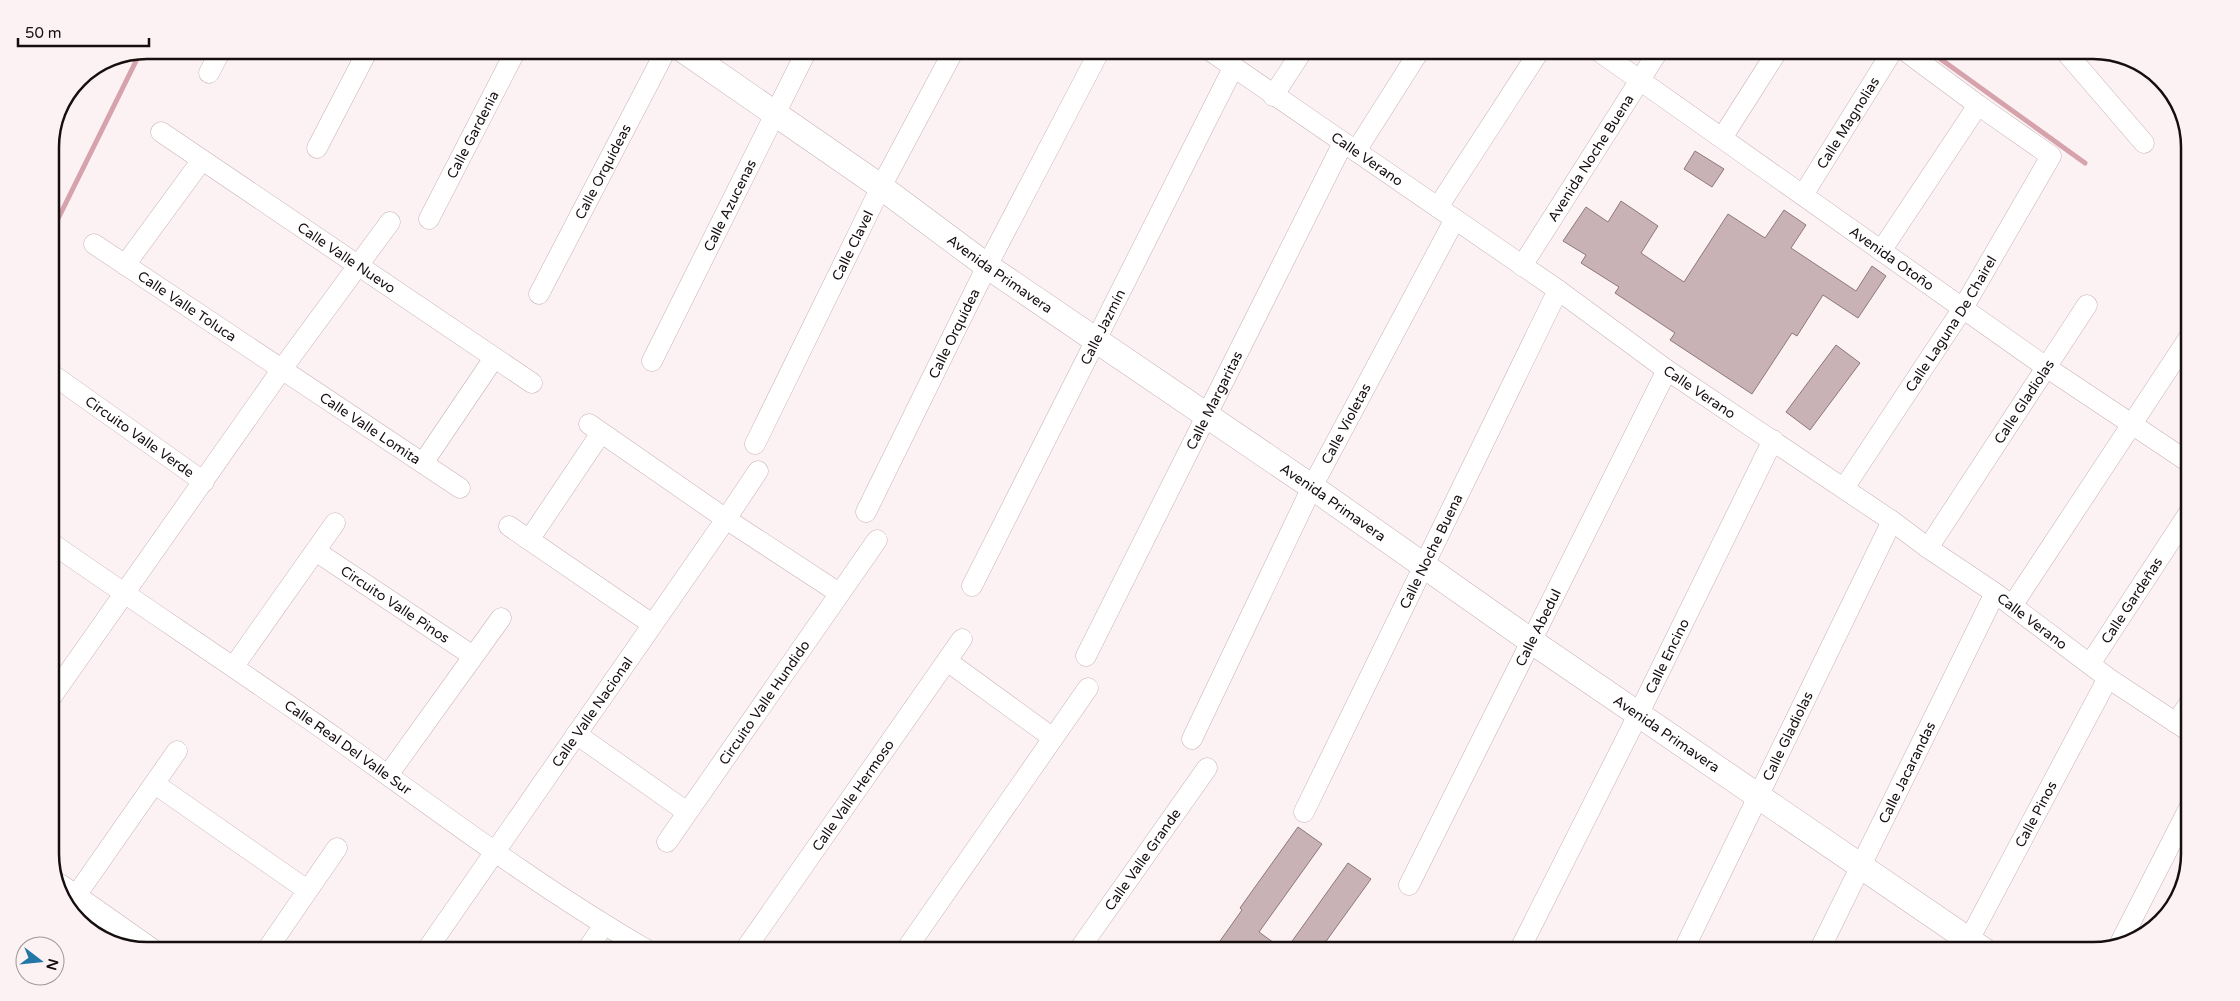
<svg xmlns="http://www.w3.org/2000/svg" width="2240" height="1001" font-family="'Varela Round',sans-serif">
<rect width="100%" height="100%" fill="#fcf2f4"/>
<!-- green -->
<path fill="#efc8cf" d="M66 902 133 948 110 944 70 913Z"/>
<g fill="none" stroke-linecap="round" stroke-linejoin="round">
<!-- stream -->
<path stroke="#d6a3ac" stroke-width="5" d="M1928 50 2085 163
M50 235 141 51"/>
</g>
<!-- building -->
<path fill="#c8b2b6" stroke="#8c777b" d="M1695 151 1724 169 1712 187 1684 169Z
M1621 201 1658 226 1641 253 1684 282 1728 214 1765 238 1784 210 1806 225 1791 248 1856 291 1872 266 1886 276 1858 318 1823 295 1797 336 1792 333 1752 394 1670 340 1675 333 1615 293 1619 287 1581 263 1586 255 1563 241 1586 207 1608 222Z
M1836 345 1860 363 1810 430 1786 412Z
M1298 827 1322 844 1259 932 1285 951 1348 863 1371 879 1319 951H1235L1220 941 1242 910 1240 908Z"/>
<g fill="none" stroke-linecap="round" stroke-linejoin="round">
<!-- minor casing -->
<g stroke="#c8b2b6" stroke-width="21">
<g id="minor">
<path id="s1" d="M1209 50 1558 290 1667 370 1892 521 1928 548 1995 593 2108 678 2190 732"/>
<path id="s2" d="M1597 50 2046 367 2190 463"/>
<path d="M2064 50 2144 143"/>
<path d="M209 73 221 50"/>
<path d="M1273 96 1303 50"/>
<path id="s3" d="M161 132 532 383"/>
<path d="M1722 138 1778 50"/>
<path d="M317 148 368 50"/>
<path d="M1356 151 1420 50"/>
<path id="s4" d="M1803 195 1893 50"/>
<path d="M1438 207 1540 50"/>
<path id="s5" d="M429 219 516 50"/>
<path id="s6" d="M94 244 460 488"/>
<path d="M1881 251 1978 105"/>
<path d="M125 265 202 160"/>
<path id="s7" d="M1522 266 1659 50"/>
<path id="s8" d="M539 294 666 50"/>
<path id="s9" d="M652 361 807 50"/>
<path id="s10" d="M50 373 204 482"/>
<path d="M589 424 726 519 839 593"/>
<path id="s11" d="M755 444 881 187 954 50"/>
<path d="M423 463 494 358"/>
<path id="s12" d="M1844 488 1963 308 2051 156 1978 105 1904 50"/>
<path id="s13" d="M866 512 987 266 1100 50"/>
<path d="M509 526 652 624"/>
<path d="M529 540 601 433"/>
<path id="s14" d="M50 542C146 609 244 673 340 741 441 813 541 889 649 951"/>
<path id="s15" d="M1928 548 2087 305"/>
<path id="s16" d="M317 552 473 656"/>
<path id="s17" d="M972 586 1233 68"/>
<path d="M2012 606 2190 336"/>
<path id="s18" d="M1086 656 1343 143"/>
<path d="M947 661 1053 738"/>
<path id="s19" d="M2090 664 2190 511"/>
<path d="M234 666 335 523"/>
<path d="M50 699 282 369 390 222"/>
<path d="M2176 723 2190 702"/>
<path d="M576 734 687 812"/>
<path id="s20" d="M1192 739 1312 487 1455 219"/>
<path d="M388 775 501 618"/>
<path d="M155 784 307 890"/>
<path id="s21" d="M1304 812 1558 290"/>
<path id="s22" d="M667 842 877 540"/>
<path id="s23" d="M1409 885 1667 370"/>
<path d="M75 897 177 751"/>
<path d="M2120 943 2190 806"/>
<path d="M266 951 337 848"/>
<path id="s24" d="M426 951 726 519 758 471"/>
<path d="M586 951 604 925"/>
<path id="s25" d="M744 951 962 639"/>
<path d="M905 951 1088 688"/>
<path id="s26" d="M1078 951 1207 768"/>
<path id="s27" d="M1519 951 1638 715 1773 440"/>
<path id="s28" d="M1683 951 1892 521"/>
<path id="s29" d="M1819 951 1995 593"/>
<path id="s30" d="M1963 951 2108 678"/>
</g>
</g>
<!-- tertiary casing -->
<g stroke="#c8b2b6" stroke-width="26">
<g id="tertiary">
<path id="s31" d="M683 50 881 187 987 266 1312 487 1531 641 1985 951"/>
<path d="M60 887 151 951"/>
</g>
</g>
<!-- minor -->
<use href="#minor" stroke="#fff" stroke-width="20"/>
<!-- tertiary -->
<use href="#tertiary" stroke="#fff" stroke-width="25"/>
</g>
<g text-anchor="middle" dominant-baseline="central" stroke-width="4" stroke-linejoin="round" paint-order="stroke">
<!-- street labels -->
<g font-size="14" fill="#160e0f" stroke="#fcf2f4">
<text stroke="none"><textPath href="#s4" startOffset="85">Calle Magnolias</textPath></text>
<text stroke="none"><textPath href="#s5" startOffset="95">Calle Gardenia</textPath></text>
<text stroke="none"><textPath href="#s7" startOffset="128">Avenida Noche Buena</textPath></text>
<text stroke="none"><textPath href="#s1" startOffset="192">Calle Verano</textPath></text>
<text stroke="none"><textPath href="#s8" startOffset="138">Calle Orquídeas</textPath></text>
<text stroke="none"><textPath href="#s9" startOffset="174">Calle Azucenas</textPath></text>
<text stroke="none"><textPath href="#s11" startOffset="221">Calle Clavel</textPath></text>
<text stroke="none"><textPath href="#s3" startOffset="224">Calle Valle Nuevo</textPath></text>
<text stroke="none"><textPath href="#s2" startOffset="361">Avenida Otoño</textPath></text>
<text stroke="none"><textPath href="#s31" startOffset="388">Avenida Primavera</textPath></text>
<text stroke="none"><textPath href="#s6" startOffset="112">Calle Valle Toluca</textPath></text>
<text stroke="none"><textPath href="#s12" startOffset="196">Calle Laguna De Chairel</textPath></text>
<text stroke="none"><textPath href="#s17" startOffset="290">Calle Jazmín</textPath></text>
<text stroke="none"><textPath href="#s13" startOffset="199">Calle Orquídea</textPath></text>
<text stroke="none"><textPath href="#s1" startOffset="598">Calle Verano</textPath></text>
<text stroke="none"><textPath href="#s18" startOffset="286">Calle Margaritas</textPath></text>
<text stroke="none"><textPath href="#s15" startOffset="175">Calle Gladiolas</textPath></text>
<text stroke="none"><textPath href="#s20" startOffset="351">Calle Violetas</textPath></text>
<text stroke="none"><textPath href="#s6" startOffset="332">Calle Valle Lomita</textPath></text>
<text stroke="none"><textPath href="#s10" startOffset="110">Circuito Valle Verde</textPath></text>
<text stroke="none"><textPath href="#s31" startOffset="792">Avenida Primavera</textPath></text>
<text stroke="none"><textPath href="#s21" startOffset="290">Calle Noche Buena</textPath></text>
<text stroke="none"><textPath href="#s19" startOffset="76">Calle Gardeñas</textPath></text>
<text stroke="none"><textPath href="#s16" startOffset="94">Circuito Valle Pinos</textPath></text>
<text stroke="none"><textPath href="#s1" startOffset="1002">Calle Verano</textPath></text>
<text stroke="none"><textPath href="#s23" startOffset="288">Calle Abedul</textPath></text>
<text stroke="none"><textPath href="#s27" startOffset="330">Calle Encino</textPath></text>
<text stroke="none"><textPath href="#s22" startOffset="170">Circuito Valle Hundido</textPath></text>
<text stroke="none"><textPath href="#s24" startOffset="291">Calle Valle Nacional</textPath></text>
<text stroke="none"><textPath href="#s31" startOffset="1198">Avenida Primavera</textPath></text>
<text stroke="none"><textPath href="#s28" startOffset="239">Calle Gladiolas</textPath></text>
<text stroke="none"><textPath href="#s14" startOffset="362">Calle Real Del Valle Sur</textPath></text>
<text stroke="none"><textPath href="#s29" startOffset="199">Calle Jacarandas</textPath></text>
<text stroke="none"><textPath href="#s25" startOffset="190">Calle Valle Hermoso</textPath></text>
<text stroke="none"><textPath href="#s30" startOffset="155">Calle Pinos</textPath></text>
<text stroke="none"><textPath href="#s26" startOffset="112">Calle Valle Grande</textPath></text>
</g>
</g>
<!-- crop -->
<path d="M0 0H2240V1001H0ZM147 59H2093A88 88 0 0 1 2181 147V854A88 88 0 0 1 2093 942H147A88 88 0 0 1 59 854V147A88 88 0 0 1 147 59Z" fill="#fcf2f4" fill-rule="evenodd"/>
<path fill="none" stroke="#160e0f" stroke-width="2.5" d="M147 59H2093A88 88 0 0 1 2181 147V854A88 88 0 0 1 2093 942H147A88 88 0 0 1 59 854V147A88 88 0 0 1 147 59Z"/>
<!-- north arrow -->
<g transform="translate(40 961) rotate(106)"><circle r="24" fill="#fcf2f4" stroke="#a09798"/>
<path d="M0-4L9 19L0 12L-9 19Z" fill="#2377a7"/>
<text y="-8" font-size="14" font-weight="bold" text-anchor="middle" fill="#160e0f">N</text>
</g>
<!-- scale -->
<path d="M18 38v8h131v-8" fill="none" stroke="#160e0f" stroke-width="2.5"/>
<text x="25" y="38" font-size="15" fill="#160e0f" stroke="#fcf2f4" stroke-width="4" paint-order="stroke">50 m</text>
</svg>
